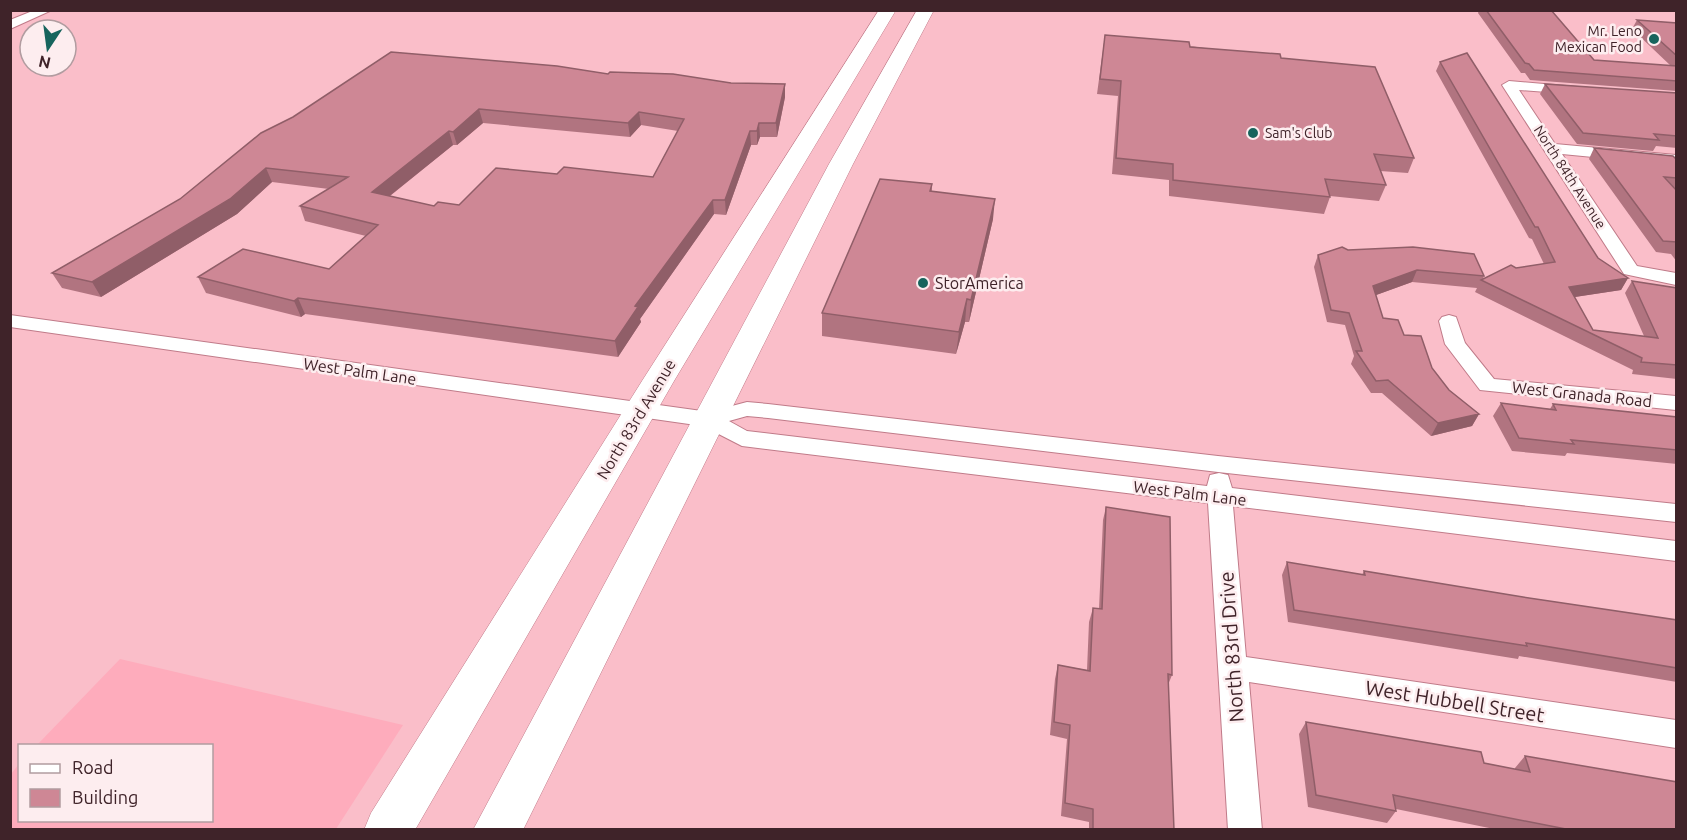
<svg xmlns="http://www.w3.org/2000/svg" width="1687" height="840" font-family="Ubuntu,sans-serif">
<rect width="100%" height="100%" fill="#fabec9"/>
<!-- built -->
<path fill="#feacbc" d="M120 659 403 725 336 829H11V774L19 764 20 820H212V746L37 745Z"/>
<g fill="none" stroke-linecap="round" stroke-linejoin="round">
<!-- street casing -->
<g stroke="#c07b89" stroke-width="2">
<path id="street" d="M35 10H52L10 29V20Z
M1509 81 1578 87 1580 90 1578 93 1573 94 1519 90 1555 144 1676 155V165L1562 154 1637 266 1676 273V285L1624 274 1502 85Z
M10 315 709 412 747 402 768 404 1218 456 1676 504V522L1218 472 768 418 747 416 729 421 747 431 1207 486 1210 475 1219 473 1228 475 1232 488 1676 541V561L1233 506 1246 657 1676 720V748L1249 682 1262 830H1228L1208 503 742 446 703 426 10 327Z
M1449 315 1456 317 1465 343 1494 379 1676 396V410L1480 390 1445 344 1439 321 1442 317Z"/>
</g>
<!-- secondary casing -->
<g stroke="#c07b89" stroke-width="1">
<path id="secondary" d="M879 10H896L674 381 415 830H364L371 813 642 381Z
M917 10H934L853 164 523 830H473L829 164Z"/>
</g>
<!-- street -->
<use href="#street" fill="#fff" fill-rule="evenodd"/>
<!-- secondary -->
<use href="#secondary" fill="#fff" fill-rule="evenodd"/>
</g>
<!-- wall -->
<path fill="#b17480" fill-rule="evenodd" d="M1479 10H1551L1594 60 1671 66 1632 29 1637 20 1677 23V91L1530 80 1525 73H1521L1478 13Z
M1105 35 1281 58 1414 158 1408 173 1380 171 1386 185 1379 201 1330 196V197L1324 214 1169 196V180L1112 174 1118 96 1097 94Z
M1440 62 1598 258 1628 278 1621 290 1574 297 1593 330 1644 336 1625 293 1632 281 1677 288V379L1632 374 1633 370 1475 292 1477 288 1412 282 1376 295 1383 318 1404 335 1432 368 1449 390 1479 414 1472 426 1431 436 1382 393H1371L1351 364 1354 356 1345 325 1327 322 1314 267 1318 255 1348 250 1484 276 1483 279 1516 268 1544 264 1532 239 1529 238 1436 71Z
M608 74 731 83 785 97 777 137H760L757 145H751L726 215 714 214 640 319 641 322 618 357 305 314 301 317 206 293 198 277 329 269 366 236 305 221 300 206 329 189 272 182 237 214 101 297 62 288 52 273 180 199 261 133ZM483 123 630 137 641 125 678 131 653 177 557 174 459 205 434 206 390 196 453 145H457Z
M1545 84 1677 93V148L1656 146 1653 151 1577 144 1540 94Z
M1594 148 1677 160V189H1675L1677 191V262L1671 254 1656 252 1589 159Z
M932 184V191L993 219 969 322H965L956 354 822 336V313Z
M1501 403 1550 409 1553 404 1677 417V464L1567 453 1565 456 1512 451 1493 416Z
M1106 507 1172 675 1168 685 1174 830H1089V822L1061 816 1067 739 1050 735 1055 679 1058 665 1087 670 1089 622 1093 608 1099 609 1103 520Z
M1287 562 1362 575 1364 571 1523 597 1677 620V682L1519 656 1518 659 1288 622 1282 575Z
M1306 722 1484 763 1515 769V768L1525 756 1677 830H1499L1396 809V811L1387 823 1308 807 1299 734Z"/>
<!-- shaded-wall -->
<path fill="#905e68" d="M785 84V97L777 137 776 123Z
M479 109 483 123 457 145 453 132Z
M639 112 641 125 630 137 628 123Z
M759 123 760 137 757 145V131Z
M449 131 453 145 377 206 372 192Z
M750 131 751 145 726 215 725 200Z
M266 168 272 182 237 214 101 297 92 282Z
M995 199 993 219 969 322 971 300Z
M713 200 714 214 640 319 641 322 618 357 615 341 635 306Z
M1417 270 1412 282 1368 298 1373 286Z
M1628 278 1621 290 1562 299 1569 287Z
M298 298 305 314 301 317 294 301Z
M967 299 965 322 956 354 959 332Z
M1479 414 1472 426 1431 436 1438 423Z"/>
<!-- building -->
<path fill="#ce8795" stroke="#905e68" stroke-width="1.5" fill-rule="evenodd" d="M1486 10H1551L1594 60 1677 66V81L1534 70 1529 64 1525 63Z
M1637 20 1677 23V56Z
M1105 35 1189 42 1190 47 1280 54 1281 58 1375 67 1414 158 1374 154 1386 185 1325 179 1330 197 1173 180V164L1116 158 1121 81 1100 79Z
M391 52 557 66 608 74 610 72 673 74 731 83 785 84 776 123H759L757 131H750L725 200H713L635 306 638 307 615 341 298 298 294 301 198 277 243 249 329 269 378 225 300 206 348 177 266 168 230 199 92 282 52 273 180 199 261 133 293 117ZM479 109 628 123 639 112 684 119 653 177 564 167 557 174 496 168 459 205 438 202 434 206 372 192 449 131 453 132Z
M1467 53 1598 258 1628 278 1569 287 1593 330 1658 338 1632 281 1677 288V365L1641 362 1642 358 1481 280 1511 265 1516 268 1555 262 1538 227H1535L1440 62Z
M1545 84 1677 93V136L1654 134 1659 140 1583 133Z
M1594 148 1673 156 1677 160V178L1664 177 1677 191V242L1663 241Z
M880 179 932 184 930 191 995 199 971 300 967 299 959 332 822 313Z
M1342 247 1348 250 1413 247 1474 254 1484 276 1417 270 1373 286 1383 318 1398 320 1404 335 1421 336 1432 368 1449 390 1479 414 1438 423 1388 380 1376 381 1356 351H1362L1349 313 1331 310 1318 255Z
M1501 403 1556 410 1553 404 1677 417V450L1571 440 1574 444 1519 438Z
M1106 507 1170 517 1172 675 1168 674 1174 830H1093V809L1065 803 1070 725 1054 722 1058 665 1090 671 1093 608 1102 609Z
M1287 562 1365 575 1364 571 1523 597 1677 620V668L1526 643 1527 646 1294 610Z
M1306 722 1481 752 1484 763 1530 772 1525 756 1677 782V830H1571L1393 795 1396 811 1316 795Z"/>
<!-- markers -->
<g fill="#17645d" stroke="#fdedef" stroke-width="2">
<circle cx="1654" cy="39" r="6"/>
<circle cx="1253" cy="133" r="6"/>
<circle cx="923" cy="283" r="6"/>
</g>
<g text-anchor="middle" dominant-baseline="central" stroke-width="5" stroke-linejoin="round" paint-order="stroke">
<!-- far-poi labels -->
<g font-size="14" fill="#3f2329" stroke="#fdedef" text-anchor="end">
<text x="1642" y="31">Mr. Leno<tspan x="1642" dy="16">Mexican Food</tspan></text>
<text x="1265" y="133" text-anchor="start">Sam's Club</text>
</g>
<!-- far-street labels -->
<g font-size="14" fill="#3f2329" stroke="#fdedef">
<text transform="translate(1570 177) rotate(57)">North 84th Avenue</text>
</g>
<!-- poi labels -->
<g font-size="16" fill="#3f2329" stroke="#fdedef" text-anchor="start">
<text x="935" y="283">StorAmerica</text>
</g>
<!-- street labels -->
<g font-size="16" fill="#3f2329" stroke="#fdedef">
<text transform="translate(360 371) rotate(8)">West Palm Lane</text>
<text transform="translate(1582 394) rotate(6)">West Granada Road</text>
<text transform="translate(636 419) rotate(-59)">North 83rd Avenue</text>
<text transform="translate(1190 493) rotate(7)">West Palm Lane</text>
</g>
<!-- near-street labels -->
<g font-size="20" fill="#3f2329" stroke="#fdedef">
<text transform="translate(1231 647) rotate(-94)">North 83rd Drive</text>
<text transform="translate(1455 701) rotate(9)">West Hubbell Street</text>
</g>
</g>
<!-- border -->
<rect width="1687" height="840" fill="none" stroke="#3f2329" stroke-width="24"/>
<!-- legend -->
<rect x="18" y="744" width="195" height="78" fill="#fdedef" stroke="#b19ca0" stroke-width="1.5"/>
<rect x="30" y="764" width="30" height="9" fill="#ffffff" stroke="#b19ca0" stroke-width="1.5"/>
<text x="72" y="774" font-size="18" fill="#3f2329">Road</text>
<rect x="30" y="789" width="30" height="18" fill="#ce8795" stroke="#b19ca0" stroke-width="1.5"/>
<text x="72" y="804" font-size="18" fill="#3f2329">Building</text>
<!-- north arrow -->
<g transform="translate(48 48) rotate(193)"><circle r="28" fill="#fdedef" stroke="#b19ca0" stroke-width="1.5"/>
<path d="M0-4.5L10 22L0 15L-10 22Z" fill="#17645d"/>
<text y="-9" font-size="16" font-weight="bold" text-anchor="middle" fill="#3f2329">N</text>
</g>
</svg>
